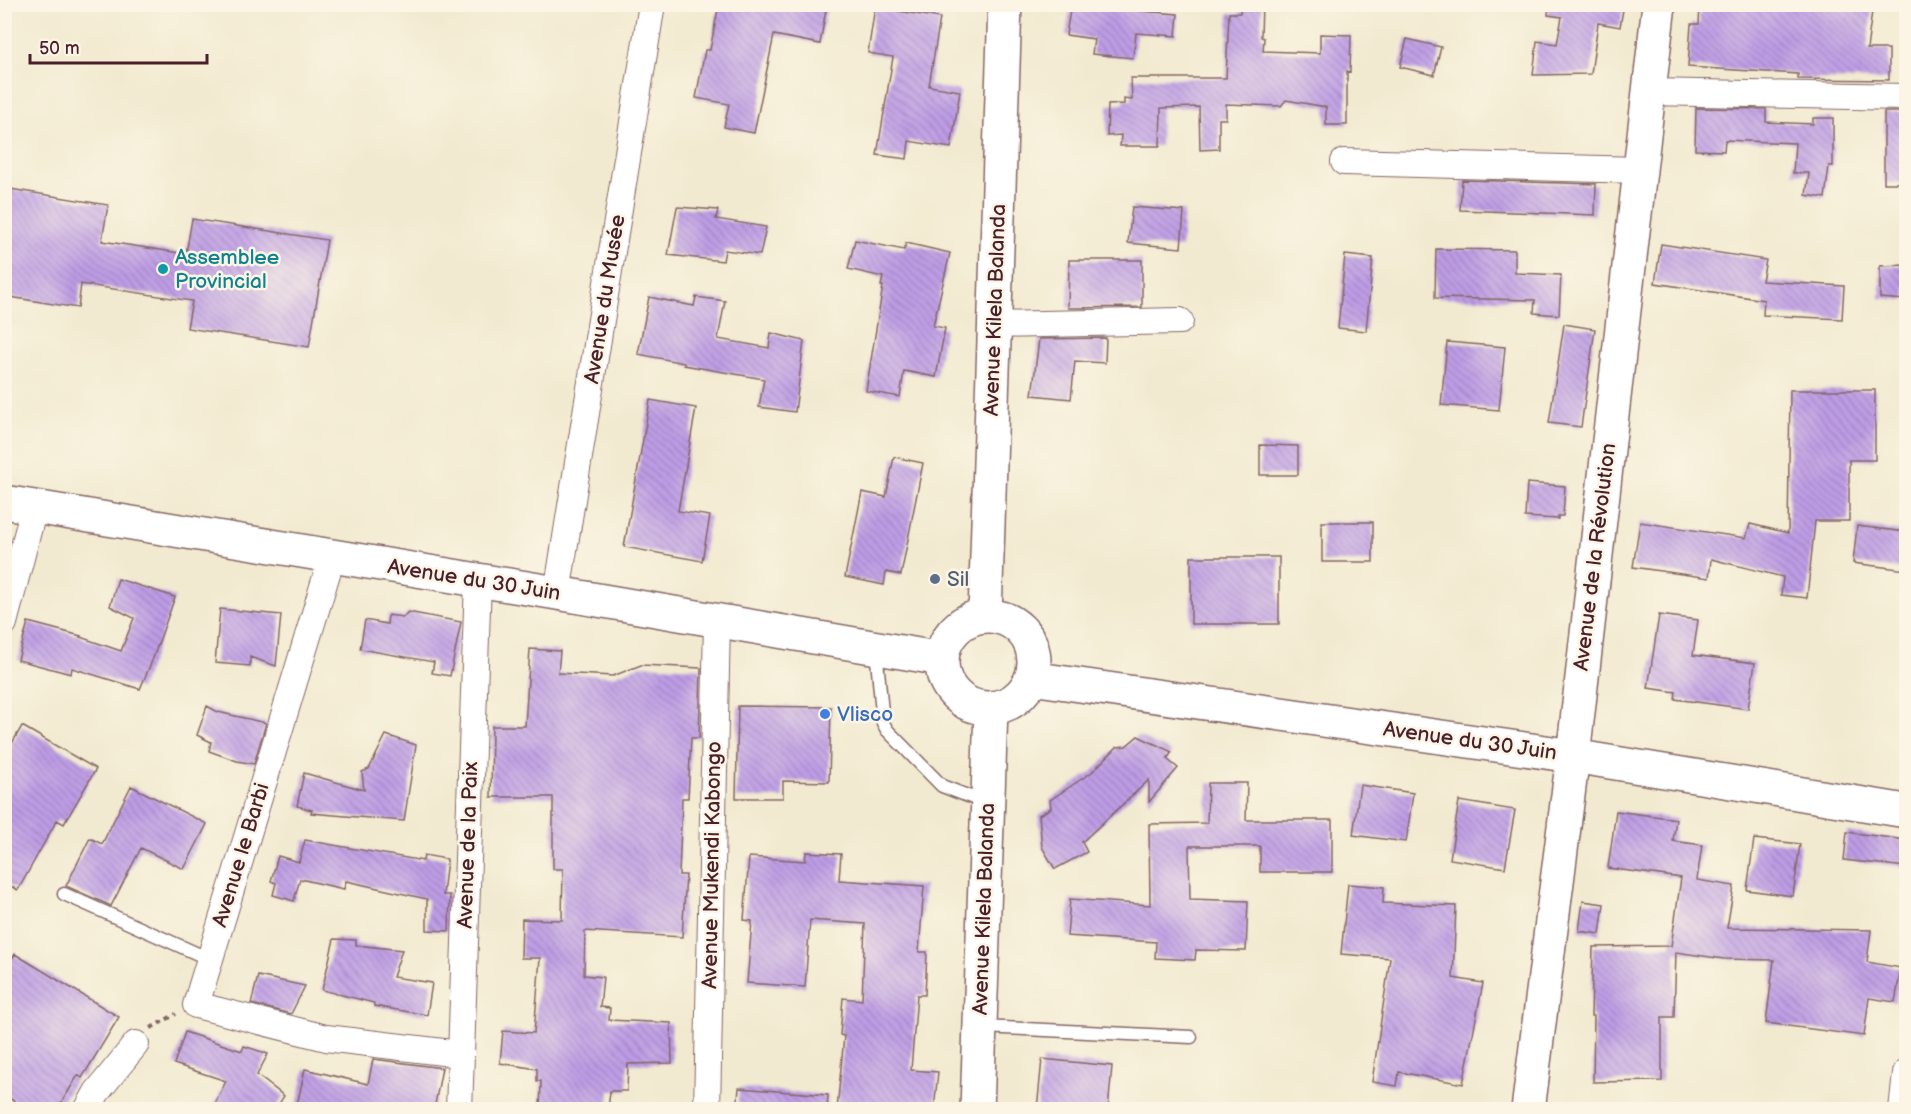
<svg xmlns="http://www.w3.org/2000/svg" width="1911" height="1114" font-family="'Balsamiq Sans',sans-serif">
<defs>
<pattern id="building-back-hatch" width="6" height="6" patternUnits="userSpaceOnUse" patternTransform="scale(1.5)"><rect width="6" height="6" fill="#be9de6"/><path d="M-1 5l2 2M0 0l6 6M5-1l2 2" fill="none" stroke="#9c7fbb"/></pattern>
</defs>
<rect width="100%" height="100%" fill="#fcf5e5"/>
<filter id="ink" filterUnits="userSpaceOnUse"><feTurbulence type="fractalNoise" baseFrequency=".0167" numOctaves="2"/><feDisplacementMap in="SourceGraphic" scale="12" xChannelSelector="R" yChannelSelector="G"/><feConvolveMatrix kernelMatrix="1 2 1 2 8 2 1 2 1" color-interpolation-filters="sRGB"/></filter>
<filter id="wash" filterUnits="userSpaceOnUse"><feTurbulence type="fractalNoise" baseFrequency=".008" numOctaves="4" result="noise"/><feDisplacementMap in="SourceGraphic" scale="24" xChannelSelector="R" yChannelSelector="G"/><feGaussianBlur stdDeviation="1.35" result="paint"/><feColorMatrix in="noise" values="0 0 0 0 0 0 0 0 0 0 0 0 0 0 0 0 0 1.4 0 .05"/><feComposite in="paint" operator="in"/></filter>
<g filter="url(#wash)">
<rect width="100%" height="100%" fill="#f2ead0"/>
<g id="blocks">
<!-- building -->
<path fill="url(#building-back-hatch)" d="M719 4H827L820 44 774 35 754 133 724 127 729 104 696 98 705 50H710Z
M1071 4H1116L1115 9 1178 14 1176 36 1136 33 1133 58 1092 54 1094 39 1066 35Z
M1241 4H1262L1261 37 1264 38 1263 51 1320 53V34L1351 35 1350 72 1347 71V125H1326V107L1286 100 1281 106 1226 104V119H1219V149L1200 150 1199 107 1161 108 1160 146H1120L1121 135 1107 136 1108 105 1124 104V99L1132 100 1131 78H1226L1229 13H1240Z
M1549 4H1624L1620 27 1598 23 1591 74 1533 75 1537 41 1557 44 1562 17 1548 15Z
M1700 4H1873L1867 49H1889V80L1798 79V74L1688 67 1691 24H1699Z
M875 7 940 18 929 86 960 91 951 148 909 141 907 159 877 155 893 57 868 53Z
M1407 39 1441 47 1434 75 1400 67Z
M1696 108 1766 109V122L1813 124V118H1833V166H1829L1825 198 1806 195 1809 173H1793L1795 143 1725 140 1724 151 1695 150Z
M1884 112H1906V183H1884Z
M1462 180 1596 184 1595 215 1460 210Z
M4 188 108 205 102 241 186 254 192 219 327 240 309 347 187 328 192 301 81 284 78 308 4 296Z
M677 207 718 210 716 219 766 227 760 255 725 250 723 261 668 255Z
M1132 207 1184 211 1181 248 1128 243Z
M855 240 904 250 906 243 950 253 933 326 945 328 936 377 904 371 900 397 866 391 883 286H881L883 277 848 269Z
M1661 244 1766 260 1762 281 1844 286 1842 319 1763 315 1764 300 1655 283Z
M1436 249 1515 250V273L1561 275 1559 315 1534 313 1535 300 1435 298Z
M1345 255 1373 258 1366 331 1338 328Z
M1069 260H1142V307L1068 308Z
M1906 265V300L1880 298V266Z
M649 297 694 306 696 297 725 301 718 339 769 348 771 333 804 341 795 412 759 407 764 379 684 365V363L638 354Z
M1564 324 1595 329 1581 427 1549 423Z
M1106 338 1105 363 1075 361 1071 399 1032 395 1039 339Z
M1447 342 1505 347 1499 410 1441 405Z
M1790 390H1875V460H1849V521H1815L1807 598 1781 595 1783 577 1711 559 1709 578 1633 567 1640 522 1746 538 1750 524 1788 533Z
M650 400 696 408 678 511 710 516 702 561 624 547Z
M1260 445 1298 446V475H1260Z
M894 457 923 463 901 575 886 572 884 585 845 577 862 492 886 497Z
M1527 483 1565 486 1563 516H1558V519L1525 517Z
M1322 522H1373V562H1322Z
M1857 526 1906 532V570L1853 563Z
M1191 557H1279V624H1191Z
M118 579 175 597 152 661 140 689 72 668 71 674 18 660 28 622 81 636 80 637 121 651 134 618 110 606Z
M220 609 281 615 276 666 250 657V666L215 663Z
M408 612 461 622 450 676 432 673 434 662 360 649 365 620 387 624 388 615 403 617Z
M1659 615 1698 620 1693 655 1755 663 1748 709 1675 699 1676 692 1648 688Z
M530 649 560 651 558 673 613 676 641 665 701 668 699 738H691L688 798H682L679 875H686L682 937 585 931 584 975 603 977 600 1007 610 1008 609 1020 671 1023 672 1063 628 1064 627 1091H610L608 1110H540L541 1081H537V1069L500 1063 503 1031 534 1033 540 958H521L522 919 562 920 563 869H553V797H491L492 726H525Z
M207 706 218 712 266 723 254 764 237 761 209 751 211 742 197 735Z
M738 706 831 707 829 782 783 781V798H736Z
M22 726 96 769 64 824 57 820 18 890 4 883V757Z
M386 735 416 745 404 821 311 813 312 810 297 806 304 773 364 790 362 772 369 769Z
M1138 736 1172 752 1167 759 1178 768 1149 802V780L1082 842 1087 852 1055 869 1042 847 1039 815 1051 808 1050 800 1092 772 1117 747 1126 746Z
M1208 783H1247L1246 820H1332V872H1260V846H1189L1190 899 1248 901 1246 951 1196 950 1195 960 1155 958 1156 942 1067 936 1070 899 1150 905 1149 824 1207 823Z
M1360 785 1413 793 1406 842 1353 835Z
M131 786 207 824 184 869 141 848 111 906 66 886 90 838 102 844Z
M1459 801 1515 810 1505 868 1450 859Z
M1616 811 1676 819 1673 841 1702 845 1697 880 1734 886 1727 928 1871 930 1867 962 1901 968 1895 1002 1869 998 1864 1036 1766 1023 1774 960 1724 959 1676 952 1674 1017H1662V1081L1593 1082 1594 1016H1591L1593 947 1671 946 1681 878 1608 868Z
M1847 832 1906 840V867L1844 860Z
M1754 839 1800 844 1793 896 1747 890Z
M305 840 423 861 424 855 447 859 443 895H450L449 931 427 930V899L346 881 344 889 300 879 294 901 273 895 276 883 271 881 278 856 299 862Z
M806 852 841 854 839 880 924 886 919 952H927L925 995H917L911 1070 938 1072 934 1110H837L844 1036 840 1035 843 998 862 1000 865 924 810 920 805 987 747 983 752 921 744 920 749 857 805 861Z
M1348 884 1384 887 1383 903 1456 906 1453 978 1483 983 1463 1084 1399 1072 1397 1086 1372 1082 1390 958 1341 954Z
M1583 901 1604 904 1600 934 1579 931Z
M334 939 356 940V945L402 950 393 977 432 983 427 1015 374 1006V1003L322 990Z
M15 954 119 1017 82 1078 78 1075 57 1110H9L14 1101 4 1095V972Z
M258 976 305 986 291 1014 251 1004Z
M185 1032 242 1051 244 1046 268 1054 257 1075 284 1096 275 1110H212L226 1081 174 1064Z
M373 1059 442 1068 434 1110H296L305 1069 368 1084Z
M1042 1059 1112 1066 1108 1110H1037Z
M739 1088 828 1095 827 1110H737Z"/>
</g>
</g>
<g filter="url(#ink)">
<use href="#blocks" fill-opacity="0" stroke="#856665" stroke-width="1.5"/>
<g fill="none" stroke-linecap="round" stroke-linejoin="round">
<!-- lane casing -->
<g stroke="#856665" stroke-width="15">
<path id="lane" d="M876 649 883 723 887 730 942 786 986 803
M64 894 209 959
M981 1027 1191 1037"/>
</g>
<!-- street casing -->
<g stroke="#856665" stroke-width="28">
<path id="street" d="M1649 92 1906 97
M1344 162 1640 170
M994 325 1180 321
M332 557 196 1005 326 1038 460 1054
M557 593 652 4
M4 623 34 508
M87 1110 97 1092 136 1044
M459 1110 478 581
M707 1110 717 621
M1902 1110 1906 1073"/>
</g>
<!-- secondary casing -->
<g stroke="#856665" stroke-width="36">
<path id="secondary" d="M4 502 557 593 942 659
M985 616 1005 4
M942 662a46 46 0 1 1 92 0a46 46 0 1 1-92 0Z
M1031 678 1573 756 1906 811
M977 1110 991 709
M1528 1110 1573 756 1659 4"/>
</g>
<!-- path -->
<path stroke="#856665" stroke-width="4" stroke-dasharray="4.5 4.5" stroke-linecap="butt" d="M151 1028 176 1014"/>
<!-- lane -->
<use href="#lane" stroke="#fff" stroke-width="12"/>
<!-- street -->
<use href="#street" stroke="#fff" stroke-width="26"/>
<!-- secondary -->
<use href="#secondary" stroke="#fff" stroke-width="33"/>
</g>
</g>
<!-- markers -->
<circle fill="#0f9aa8" stroke="#fcf5e5" stroke-width="2" cx="163" cy="269" r="6"/>
<circle fill="#5c6f8a" stroke="#fcf5e5" stroke-width="2" cx="935" cy="579" r="6"/>
<circle fill="#3f7fe0" stroke="#fcf5e5" stroke-width="2" cx="825" cy="714" r="6"/>
<g text-anchor="middle" dominant-baseline="central" stroke-width="5" stroke-linejoin="round" paint-order="stroke">
<!-- culture labels -->
<g font-size="21" fill="#0d838f" stroke="#fcf5e5" text-anchor="start">
<text x="175" y="257">Assemblee<tspan x="175" dy="24">Provincial</tspan></text>
</g>
<!-- street labels -->
<g font-size="21" fill="#4a1f2b" stroke="#fcf5e5">
<text transform="translate(605 299) rotate(-81)">Avenue du Musée</text>
<text transform="translate(995 310) rotate(-88)">Avenue Kilela Balanda</text>
<text transform="translate(1595 557) rotate(-83)">Avenue de la Révolution</text>
<text transform="translate(474 580) rotate(9)">Avenue du 30 Juin</text>
<text transform="translate(1470 741) rotate(8)">Avenue du 30 Juin</text>
<text transform="translate(468 845) rotate(-88)">Avenue de la Paix</text>
<text transform="translate(241 855) rotate(-73)">Avenue le Barbi</text>
<text transform="translate(712 865) rotate(-89)">Avenue Mukendi Kabongo</text>
<text transform="translate(984 909) rotate(-88)">Avenue Kilela Balanda</text>
</g>
<!-- service labels -->
<g font-size="21" fill="#4e5e75" stroke="#fcf5e5" text-anchor="start">
<text x="947" y="579">Sil</text>
</g>
<!-- shop labels -->
<g font-size="21" fill="#366cbe" stroke="#fcf5e5" text-anchor="start">
<text x="837" y="714">Vlisco</text>
</g>
</g>
<!-- margin -->
<rect width="1911" height="1114" fill="none" stroke="#fcf5e5" stroke-width="24"/>
<!-- scale -->
<path d="M30 54v9h177v-9" fill="none" stroke="#4a1f2b" stroke-width="3"/>
<text x="39" y="54" font-size="18" fill="#4a1f2b" stroke="#fcf5e5" stroke-width="4.5" paint-order="stroke">50 m</text>
</svg>
